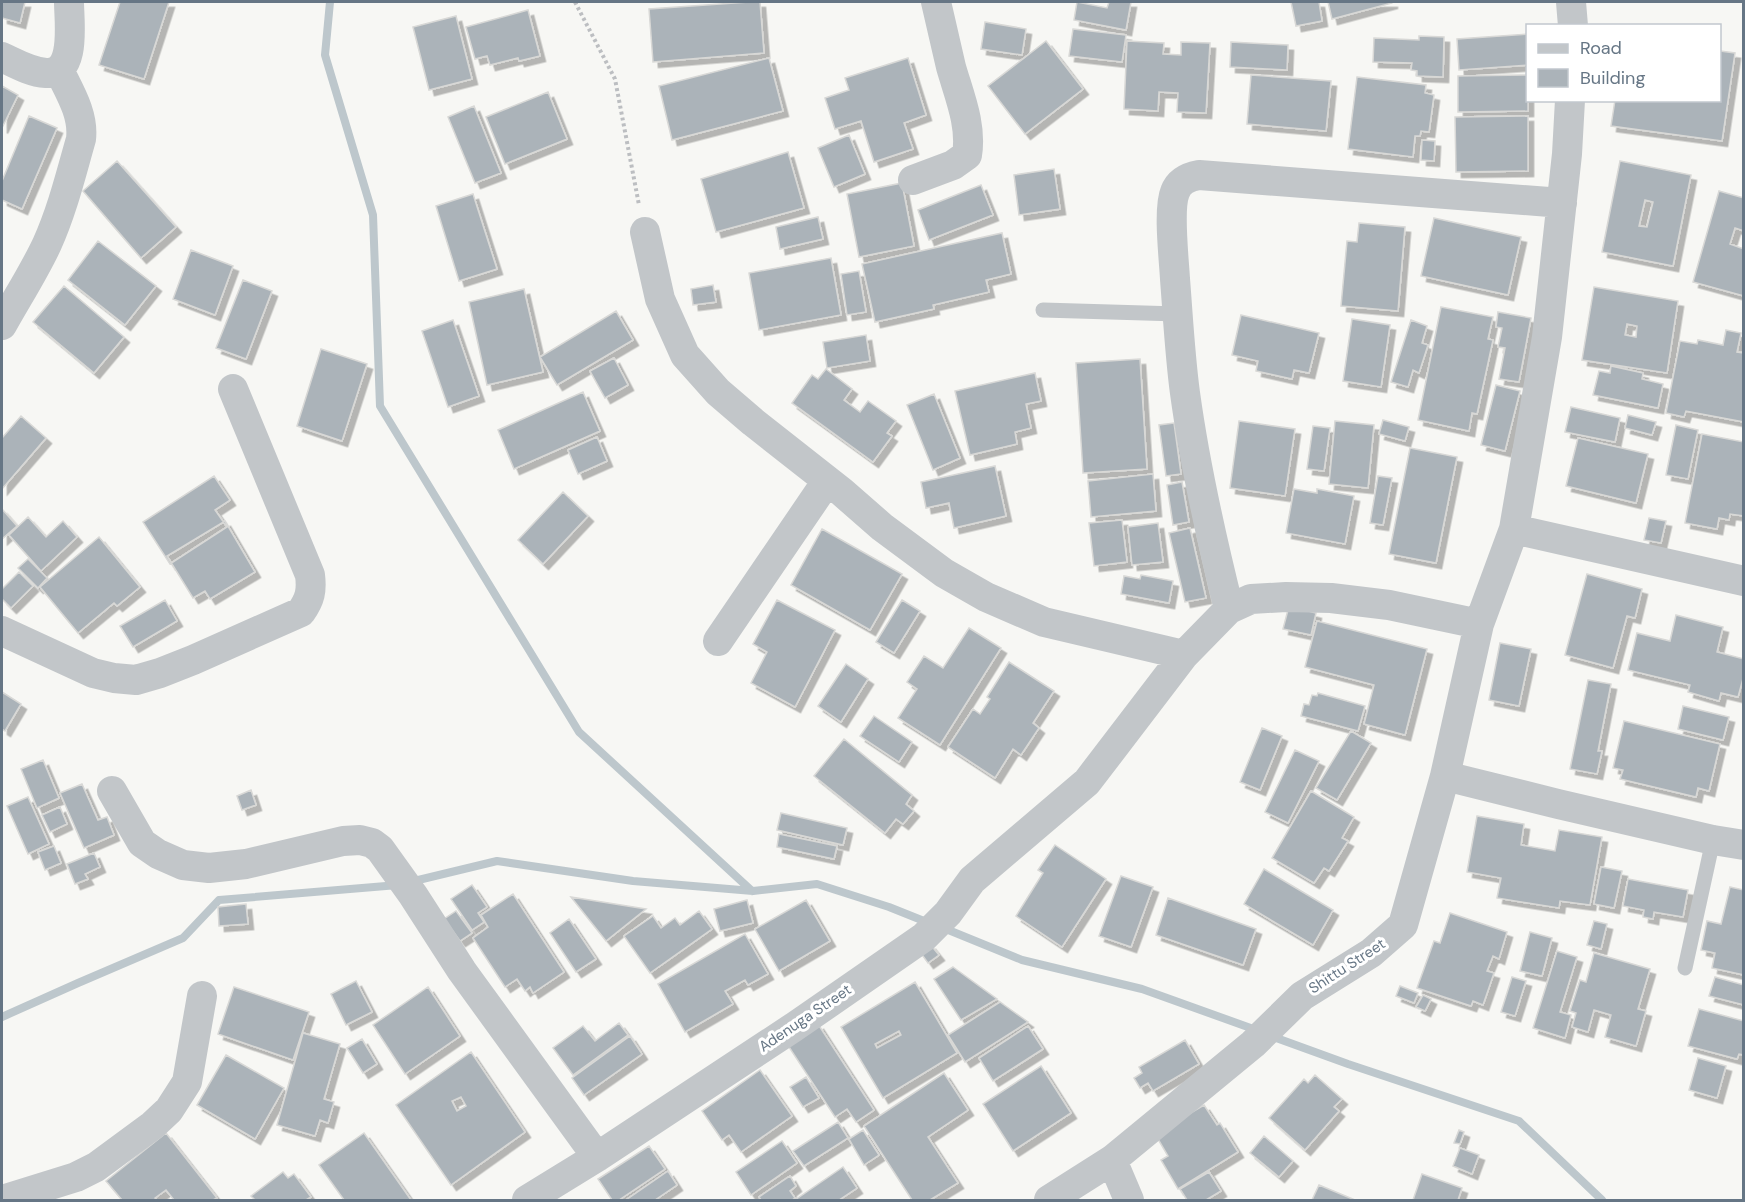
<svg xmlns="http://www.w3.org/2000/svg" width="1745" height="1202" font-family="'DM Sans',sans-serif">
<defs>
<filter id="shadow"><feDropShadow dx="5.5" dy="5.5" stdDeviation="0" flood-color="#0004"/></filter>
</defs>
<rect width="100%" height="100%" fill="#f7f7f4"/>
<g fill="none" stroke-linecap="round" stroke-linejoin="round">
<!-- stream -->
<path stroke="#bdc7cc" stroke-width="8" d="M330 2 325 55 373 215 380 406 579 732 752 891
M410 882 497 861 633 881 753 891 817 884 889 907 929 923
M941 927 1022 960 1142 989 1259 1031
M2 1017 78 983 183 938 219 900 398 885
M1271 1036 1348 1064 1519 1121 1602 1200"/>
</g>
<!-- building -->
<path fill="#abb3b9" stroke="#d8d8d6" stroke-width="1.5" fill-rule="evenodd" filter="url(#shadow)" d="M2 2H25L20 23 2 18Z
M120 2H169L144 79 99 65Z
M749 2H760L764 53 653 62 649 9Z
M1077 2 1107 8 1109 2H1131L1126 30 1074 20Z
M1291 2H1319L1322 21 1296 26Z
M1328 2H1392V3L1332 19Z
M528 10 540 56 519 61 518 58 490 65 487 56 475 59 466 27Z
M456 16 472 79 429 90 413 27Z
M985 22 1026 29 1022 55 981 49Z
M1073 29 1126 35 1122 62 1069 56Z
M1528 34V65L1459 70 1457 39Z
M1419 36 1444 37 1443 77 1417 76V71L1411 70 1412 63 1373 62 1374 38 1419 40Z
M1046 41 1083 89 1025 134 988 86Z
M1127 41 1164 43 1163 54 1181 55V42L1210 43 1206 113 1177 112 1178 93 1159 92 1158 111 1124 109Z
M1231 42 1288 45 1287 70 1230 67Z
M1720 51 1735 53 1722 141 1611 126 1615 100H1720Z
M769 58 783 111 672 140 659 86Z
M908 58 926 115 904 123 913 149 874 162 861 121 835 129 825 98 849 90 845 78Z
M1251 75 1331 81 1326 131 1247 124Z
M1528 75V111L1458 112V76Z
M1357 77 1426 85 1425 93 1434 95 1429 132 1421 131 1420 136H1415L1413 157 1348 149Z
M2 86 18 95 2 128Z
M548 92 567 139 505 164 486 117Z
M474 106 501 173 475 183 448 117Z
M29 116 57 128 22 209 2 200V181Z
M1528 116V171L1456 172 1455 117Z
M849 135 865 174 834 187 818 148Z
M1422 140 1435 141 1434 161 1421 160Z
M788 152 804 208 716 232 701 179Z
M117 161 176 227 141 258 83 191Z
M1620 161 1691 175 1673 266 1602 252ZM1645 200 1653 202 1647 227 1639 226Z
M1054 169 1060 209 1019 215 1014 175Z
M902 183 914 246 859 257 847 194Z
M981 185 993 215 929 240 918 210Z
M1719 191 1744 198V231L1735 228 1730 244 1744 249V296L1693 282Z
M473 194 497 269 459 281 436 206Z
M818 217 823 239 780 249 776 227Z
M1434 218 1521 237 1508 295 1421 276Z
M1359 223 1405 227 1398 311 1341 306 1347 241 1357 242Z
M1002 233 1011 274 986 280 989 292 933 305 934 309 875 322 862 264Z
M98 241 156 286 125 325 68 280Z
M191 250 233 266 215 315 173 299Z
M831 258 841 315 759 330 749 273Z
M859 271 866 312 847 315 841 274Z
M243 280 272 291 246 359 216 348Z
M713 285 716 302 693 305 691 289Z
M64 286 124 337 94 373 33 322Z
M1594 287 1678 301 1667 373 1582 360ZM1627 324 1637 326 1636 337 1625 335Z
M524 289 543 372 487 385 469 302Z
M1441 307 1493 317 1488 339 1493 340 1477 414 1472 413 1469 431 1418 420Z
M616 311 633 340 557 385 540 357Z
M1498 312 1531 318 1519 382 1499 379 1505 348 1498 347 1502 328 1496 327Z
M1241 315 1319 333 1309 373 1294 370 1292 379 1256 371 1258 361 1232 355Z
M1352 319 1390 325 1381 387 1343 381Z
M453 320 479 396 448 407 422 331Z
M1411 320 1427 326 1422 343 1428 345 1419 373 1413 370 1408 387 1391 382Z
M1726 330 1741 333 1737 352 1744 353V422L1686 411 1684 417 1666 413 1680 341 1697 344 1698 340 1723 345Z
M866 335 870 361 827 368 823 342Z
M321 349 367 364 342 441 297 426Z
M614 358 628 385 605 398 590 371Z
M1140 359 1147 469 1083 473 1076 363Z
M1611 366 1643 373 1642 379 1663 384 1658 408 1593 395 1599 371 1610 373Z
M826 369 852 389 844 400 860 412 868 401 896 421 887 433 892 436 873 462 792 403 812 375 818 379Z
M1035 373 1041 401 1026 404 1031 428 1015 432 1017 444 970 455 955 391Z
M1496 385 1520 391 1505 451 1481 445Z
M583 392 600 431 514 469 498 430Z
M934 394 960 458 933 470 907 405Z
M1571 407 1620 418 1615 442 1565 432Z
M1628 415 1656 422 1652 435 1625 428Z
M21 416 46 438 2 489V438Z
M1383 420 1409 427 1405 441 1379 434Z
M1239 421 1295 429 1285 496 1230 488Z
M1335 421 1374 425 1368 488 1329 484Z
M1174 423 1181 474 1166 476 1159 425Z
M1676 425 1698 430 1688 479 1666 475Z
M1313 426 1330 428 1324 471 1307 469Z
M1702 434 1744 442V516L1730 514 1729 520 1719 518 1717 529 1685 523Z
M597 437 607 461 578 474 568 450Z
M1578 438 1648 454 1636 503 1566 486Z
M1410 448 1457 457 1436 563 1389 554Z
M995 466 1006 516 954 528 949 503 926 508 921 482Z
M1153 474 1156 511 1091 517 1088 481Z
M214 476 230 500 215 510 227 527 170 564 143 522Z
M1378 476 1392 478 1383 525 1370 523Z
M1182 482 1189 522 1173 525 1167 485Z
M1294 489 1317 493V489L1354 496 1345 544 1286 533Z
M563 492 588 516 543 564 518 540Z
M2 509 17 526 2 539Z
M28 517 46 537 63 521 77 537 41 571 9 535Z
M1649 518 1666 521 1661 543 1644 540Z
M1122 520 1127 562 1094 566 1089 523Z
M225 521 255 572 210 599 205 591 193 598 167 556Z
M1158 523 1163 562 1132 565 1128 527Z
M1190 528 1206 598 1185 602 1169 533Z
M822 529 902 574 870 630 791 585Z
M99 537 140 587 117 606 114 603 78 633 40 587Z
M28 559 47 578 38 588 18 568Z
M19 572 33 586 11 608 2 599V589Z
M1587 574 1642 589 1635 618 1627 616 1613 668 1565 655Z
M1141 575 1173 581 1169 603 1121 594 1124 576 1140 579Z
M165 600 177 621 133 647 120 626Z
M777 600 835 630 795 707 751 683 767 652 753 644Z
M902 600 920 611 894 653 876 642Z
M1289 606 1316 613 1311 635 1283 629Z
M1676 615 1723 627 1717 652 1744 659V675L1738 697 1721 693 1719 701 1688 692 1690 685 1628 670 1637 633 1670 641Z
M1317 621 1427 649 1405 735 1364 724 1374 685 1305 667Z
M969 628 1001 648 940 745 898 718 917 689 907 682 924 656 943 668Z
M1500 643 1531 649 1519 706 1489 700Z
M1009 662 1054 691 1033 723 1039 728 1021 755 1013 749 995 778 948 747 973 709 980 714 990 699 987 697Z
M846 664 868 679 841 722 818 706Z
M1588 680 1611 684 1598 751H1602L1597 774 1570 769Z
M2 692 21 704 5 731 2 729Z
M1318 693 1365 706 1358 731 1301 716 1304 704 1309 705 1312 695 1317 696Z
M1683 706 1729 717 1723 740 1678 729Z
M874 716 912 742 899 762 860 736Z
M1624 721 1720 744 1709 791 1698 788 1696 797 1620 779 1623 770 1613 768Z
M1262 728 1282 736 1260 790 1240 782Z
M1351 731 1371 743 1337 800 1316 788Z
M844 739 912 795 906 804 914 811 903 824 896 819 885 833 814 776Z
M1295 750 1319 761 1288 823 1265 812Z
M43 760 59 798 37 808 21 769Z
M82 784 98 820 107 817 114 835 84 848 60 793Z
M251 790 256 805 242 810 237 796Z
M1311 791 1354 817 1342 838 1348 841 1329 871 1324 868 1314 883 1272 858Z
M28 797 49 844 28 854 7 806Z
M60 807 67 824 50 832 42 815Z
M781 813 847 828 843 845 777 830Z
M1477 816 1524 824 1521 845 1555 851 1559 830 1602 837 1590 905 1560 901 1559 908 1497 898 1501 878 1467 872Z
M779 834 837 846 834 859 777 847Z
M1055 845 1106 879 1062 947 1016 916 1043 873 1038 870Z
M54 846 61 863 45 870 38 852Z
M94 853 100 867 85 874 88 879 75 884 67 864Z
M1601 867 1622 871 1614 908 1594 904Z
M1264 869 1333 910 1313 945 1244 904Z
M1121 876 1153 887 1131 947 1099 936Z
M1628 879 1688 890 1683 917 1654 912 1653 919 1643 917 1644 910 1623 906Z
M472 885 487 907 478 913 484 922 472 930 451 899Z
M1730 887 1744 890V975L1712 968 1715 953 1701 950 1707 921 1721 924Z
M513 894 564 972 533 993 530 987 525 991 517 979 505 987 473 938 488 927 481 915Z
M571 897 646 909 606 941Z
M1168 898 1256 929 1243 965 1156 935Z
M747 900 753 923 720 931 714 909Z
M806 900 830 941 779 971 755 929Z
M246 904 248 924 219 926 218 907Z
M456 911 472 933 460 941 444 919Z
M699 911 712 929 650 973 624 936 653 916 661 928 675 918 680 925Z
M1450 913 1507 932 1499 959 1493 956 1487 971 1494 973 1483 1005 1473 1001 1471 1006 1417 988 1434 941 1440 943Z
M569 919 596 959 576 972 550 933Z
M1594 921 1607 924 1601 949 1587 945Z
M1530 932 1552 938 1542 976 1520 971Z
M745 934 768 974 748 985 745 980 725 991 733 1004 685 1032 658 984Z
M930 944 939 955 928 963 920 952Z
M1557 951 1577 957 1560 1012 1571 1015 1565 1038 1533 1028Z
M1594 953 1650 969 1638 1009 1646 1011 1636 1046 1605 1037 1611 1015 1594 1010 1588 1032 1572 1027 1576 1013 1570 1011 1580 980 1586 982Z
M953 967 997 999 961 1020 934 979Z
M1512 977 1526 981 1515 1016 1501 1012Z
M1715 977 1744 985V1005L1709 996Z
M356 981 372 1012 346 1025 331 994Z
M915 982 957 1053 883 1098 841 1027ZM899 1031 901 1035 877 1048 875 1044Z
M1400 986 1418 993 1414 1003 1396 996Z
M234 987 309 1012 293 1060 218 1034Z
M428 987 460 1036 405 1074 373 1025Z
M1423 995 1431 999 1425 1011 1416 1007Z
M1000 1002 1028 1022 965 1062 948 1035Z
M1699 1009 1744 1021V1055L1739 1054 1737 1059 1688 1046Z
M619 1023 628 1035 573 1075 553 1048 583 1026 595 1041Z
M818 1024 874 1110 856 1122 847 1109 835 1117 787 1044Z
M1028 1026 1043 1049 993 1081 979 1058Z
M303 1033 340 1044 324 1099 334 1102 328 1123 320 1120 315 1136 277 1125Z
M630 1036 642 1054 584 1095 572 1078Z
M362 1039 377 1064 363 1073 347 1048Z
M1185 1040 1199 1064 1153 1091 1148 1083 1140 1088 1134 1078 1142 1073 1139 1067Z
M471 1052 525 1132 451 1185 396 1105ZM461 1097 466 1106 457 1111 452 1101Z
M226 1055 284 1088 255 1139 197 1105Z
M1698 1058 1726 1066 1717 1098 1689 1090Z
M1041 1066 1071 1113 1013 1151 983 1104Z
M760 1070 792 1116 741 1152 729 1135 722 1140 702 1111Z
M944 1073 968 1110 928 1137 958 1183 930 1200H912L864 1126Z
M1315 1075 1342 1099 1334 1107 1339 1111 1305 1150 1269 1118 1304 1079 1308 1083Z
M806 1077 819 1098 803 1107 790 1087Z
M1204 1105 1217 1125 1220 1123 1238 1152 1178 1189 1161 1160 1168 1156 1155 1134Z
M838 1122 848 1138 804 1166 793 1151Z
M863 1130 879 1155 864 1165 849 1139Z
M1459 1130 1464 1132 1460 1144 1454 1143Z
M166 1133 217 1198 213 1200H174L166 1190 155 1198 157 1200H122L106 1181Z
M364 1133 411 1200H344L319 1165Z
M1264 1136 1293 1161 1279 1177 1250 1153Z
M782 1141 797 1163 751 1195 736 1172Z
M649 1146 665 1169 619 1200H612L598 1179Z
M1460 1148 1479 1155 1472 1174 1453 1166Z
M843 1167 857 1188 839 1200H795Z
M668 1171 677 1185 655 1200H626Z
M283 1172 288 1178 294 1174 311 1197 306 1200H255L251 1196Z
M1209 1172 1221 1191 1206 1200H1187L1180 1189Z
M1422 1174 1462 1188 1458 1200H1413Z
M790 1176 796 1186 790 1191 795 1198 792 1200H761L759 1197Z
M1319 1185 1355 1200H1312Z"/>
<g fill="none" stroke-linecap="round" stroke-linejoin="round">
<!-- path -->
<path stroke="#bcbec1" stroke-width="4" stroke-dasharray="3 3" stroke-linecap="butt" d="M575 2 615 79 639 205"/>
<!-- service -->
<path stroke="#c2c6c9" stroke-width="15" d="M1043 310 1178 314
M1685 968 1713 840"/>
<!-- minor -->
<path stroke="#c2c6c9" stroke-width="30" d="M1571 2 1573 26
M2 57C15 63 30 72 46 73 77 75 69 21 69 2
M913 180 953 165 967 155C972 125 959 95 951 67 946 45 941 23 936 2
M645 232 660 299 685 355 718 392 753 422 842 492 882 527 944 573 986 597 1044 622 1184 655
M2 325C17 298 34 272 47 244 62 211 71 174 81 139 84 114 69 91 59 70
M1514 529 1744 581
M1229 609C1211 537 1195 466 1185 393 1180 356 1178 317 1175 279 1174 259 1168 209 1175 192 1179 181 1188 177 1199 175L1562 203
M2 631 93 673 114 678 136 680 160 673 193 660 301 612C310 599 312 591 310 575L233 389
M718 641 827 481
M1445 776 1558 804 1713 840 1744 845
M112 791 142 843 158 854 183 865 209 868 246 864 343 841 360 840 372 843 380 849 413 895 462 971 597 1157
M1112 1160 1129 1200
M2 1200 76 1177 96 1167 153 1125 169 1110 187 1082 202 996
M527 1200 597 1157 794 1027 924 937 948 913 972 880 1087 782 1184 655 1229 609 1251 599 1286 597 1331 598 1389 605 1479 624
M1049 1200 1112 1160 1253 1044 1302 996 1371 953 1403 925 1445 776 1479 624 1514 529 1547 337 1567 154 1570 100"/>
</g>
<g text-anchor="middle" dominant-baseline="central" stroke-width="6" stroke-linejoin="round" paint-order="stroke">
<!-- street labels -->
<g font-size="15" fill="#667685" stroke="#fff">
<text transform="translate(1347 966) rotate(-33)">Shittu Street</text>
<text transform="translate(805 1018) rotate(-34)">Adenuga Street</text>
</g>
</g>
<!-- border -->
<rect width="1745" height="1202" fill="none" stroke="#667685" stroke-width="6"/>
<!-- legend -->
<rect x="1526" y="24" width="195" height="78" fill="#ffffff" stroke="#c2c8ce" stroke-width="1.5"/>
<rect x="1538" y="44" width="30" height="9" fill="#c2c6c9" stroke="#c2c8ce" stroke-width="1.5"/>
<text x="1580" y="54" font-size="18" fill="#667685">Road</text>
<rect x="1538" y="69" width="30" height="18" fill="#abb3b9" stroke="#c2c8ce" stroke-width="1.5"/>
<text x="1580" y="84" font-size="18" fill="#667685">Building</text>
</svg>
